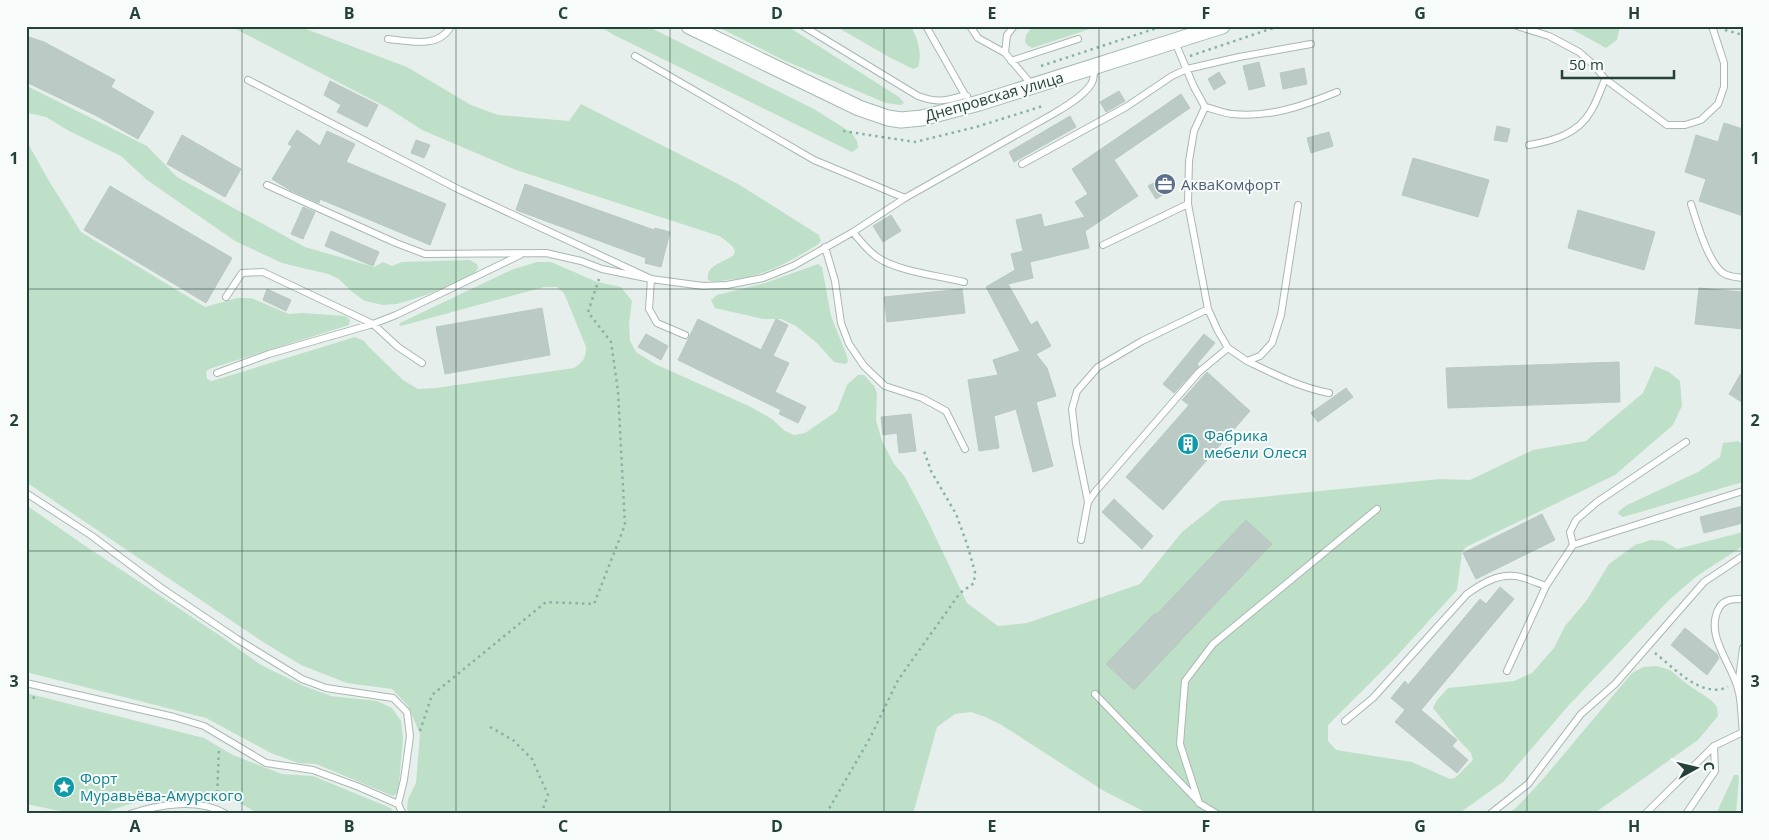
<svg xmlns="http://www.w3.org/2000/svg" width="1769" height="840" font-family="'Open Sans',sans-serif">
<rect width="100%" height="100%" fill="#e6efeb"/>
<!-- green -->
<path fill="#bfe0c8" d="M230 26H298L407 67 471 105 498 115 569 121 581 104 738 184 819 235 821 241 817 245C787 263 764 277 727 280 721 281 714 283 708 280 703 255 762 263 719 236L516 170 422 130 388 108Z
M599 26H647L814 109 852 133 857 141 858 148 852 152 614 35Z
M716 26H787L899 97 904 103 901 105 886 103 783 60Z
M835 26H911C917 38 923 53 918 67L913 69 889 57Z
M1033 26H1099L1032 48 1027 45 1025 41 1026 35Z
M1566 26H1620L1617 40 1606 48Z
M26 84 29 87 147 146 177 177 305 247 374 267 383 262 392 266 402 262 470 260 477 264 478 268 473 275 455 284 417 298 397 304 383 305 365 301 352 292 339 279 328 274 282 263 235 241 147 180 121 156 69 131 46 117 28 113 26 114Z
M26 140 49 181 81 232 205 307 237 298H251L289 314 303 313 345 316 350 320 349 325 212 368 206 371 207 379 212 381 355 337 364 341 370 348 403 380 418 389 436 388 574 368C583 362 586 358 586 347L564 293 557 287H544L401 326 399 325 400 323 511 270 537 262H551L597 282 621 287 632 301 629 323 630 341 636 352 655 364 751 407 772 419 785 431 794 435 805 433 837 411 847 385 858 375H864L874 386 877 393 876 420 882 441 894 464 905 477 926 517 967 603 998 626 1027 623 1140 584 1182 532 1221 501 1440 479 1470 480 1533 450 1586 441 1643 393 1655 366 1669 372 1680 381 1682 406 1673 425 1615 475 1466 547 1462 552 1457 590 1394 659 1328 725V741L1336 750 1412 762 1450 779 1455 778 1473 760 1471 753 1456 737 1433 708 1437 700 1448 688 1514 681 1532 673 1554 648 1565 626 1587 600 1609 564 1635 545 1651 540 1664 541 1677 549 1743 532V546L1697 576 1670 599 1568 706 1503 782 1458 814H1149L1104 791 1000 724 985 717 971 712 955 714 937 727 913 814H410L407 809 408 799 416 783 420 734 408 706 392 689 347 683 301 665 263 642 26 482Z
M818 264 822 267 831 316 847 356 848 362 845 364 834 362 817 343 796 326 781 319H763L715 308 711 300 717 295 765 283Z
M1738 441 1743 445V482L1623 517 1618 514 1619 511 1627 505 1698 472 1720 457 1723 443Z
M26 505 84 545 222 637 261 665 304 686 331 696 377 701 392 708 401 721 403 739 399 784 397 793 393 796 316 764 298 763 271 753 206 718 26 672Z
M1657 666 1670 670 1687 684 1711 700 1717 707 1718 716 1698 740 1593 814H1508L1518 806 1543 779 1632 673 1643 667Z
M26 693 204 738 233 755 282 774 313 776 391 808 394 814H260L226 796 196 793 148 798 100 814 60 811 26 804Z
M1734 775H1738L1739 778 1736 814H1716Z"/>
<!-- building -->
<path fill="#bbcac4" stroke="#b8c9c2" d="M26 36 44 42 115 80 111 87 154 112 138 139 95 115 26 82Z
M1259 62 1265 86 1249 90 1243 66Z
M1304 68 1307 84 1283 89 1280 73Z
M1219 72 1226 83 1214 90 1208 79Z
M330 81 378 105 367 127 337 112 341 105 324 95Z
M1119 91 1125 101 1106 112 1100 102Z
M1181 94 1190 108 1114 160 1138 196 1085 231 1089 248 1030 262 1033 278 1008 284 1031 325 1037 321 1051 346 1036 354 1047 368 1056 396 1036 402 1053 466 1033 472 1016 409 994 416 999 448 979 451 968 380 998 375 993 360 1020 351 986 287 1015 270 1011 254 1023 251 1016 220 1041 214 1044 227 1085 217 1075 202 1088 194 1072 169Z
M1070 116 1076 127 1014 162 1009 152Z
M1724 123 1743 129V216L1699 201 1706 179 1685 172 1696 135 1718 142Z
M1497 126 1510 129 1507 142 1494 140Z
M297 130 320 146 327 131 355 144 346 162 446 204 430 245 320 199 319 203 290 190 272 179 292 146 288 144Z
M1329 132 1333 146 1311 153 1307 138Z
M182 135 241 169 225 197 167 164Z
M416 140 430 145 424 158 411 153Z
M1413 158 1489 180 1478 217 1402 195Z
M1168 175 1175 187 1156 199 1148 186Z
M525 184 654 230 655 228 670 232 661 267 645 263 646 258 516 210Z
M110 186 232 258 206 303 84 230Z
M303 207 315 212 303 239 291 234Z
M1578 210 1655 232 1644 270 1568 248Z
M891 215 901 231 883 242 873 226Z
M331 231 379 252 373 266 325 246Z
M1699 288 1743 292V329L1695 324Z
M267 289 291 300 286 311 263 300Z
M962 289 965 313 887 322 884 297Z
M542 308 550 355 445 374 436 327Z
M698 319 761 350 776 319 788 325 773 356 789 363 775 392 806 407 798 423 779 414 781 410 678 360Z
M646 334 668 346 661 360 638 347Z
M1204 334 1215 343 1197 364 1199 366 1174 393 1163 384Z
M1619 362 1620 402 1448 408 1446 368Z
M1743 370V403L1729 394Z
M1207 372 1250 411 1163 510 1126 477 1189 405 1182 400Z
M1346 388 1353 397 1318 422 1311 413Z
M911 414 916 451 899 453 897 433 883 435 881 417Z
M1114 499 1153 536 1142 549 1102 512Z
M1743 506V523L1704 533 1700 517Z
M1542 514 1555 540 1476 579 1463 553Z
M1246 520 1272 544 1134 690 1106 664 1155 613 1156 615Z
M1500 587 1514 599 1421 710 1457 740 1452 746 1468 760 1457 773 1395 722 1405 710 1391 698 1405 681 1408 685 1480 599 1486 604Z
M1685 628 1717 654 1719 658 1707 675 1671 645Z"/>
<g fill="none" stroke-linecap="round" stroke-linejoin="round">
<!-- service casing -->
<g stroke="#a8b8b2" stroke-width="8">
<path id="service" d="M803 26 918 96C937 103 946 101 965 95
M926 26 965 95 967 96
M970 26 978 38 1005 53
M1014 26 1007 35 1005 53 1032 85
M1517 26 1549 36 1579 52 1595 66 1605 79 1667 125H1685L1701 120 1718 104 1724 87V63L1712 26
M388 39C409 41 439 49 451 26
M1175 42 1194 87 1205 107 1194 131 1189 161 1188 204 1208 309 1218 331 1228 348 1247 361 1260 356 1272 343 1281 315 1298 205
M635 56 814 160 905 198
M1011 61 1078 39
M248 80 460 190 651 279 649 309 657 323 685 335
M1205 107C1214 109 1223 113 1232 114 1269 118 1303 106 1337 92
M1529 145C1553 141 1578 134 1591 111 1597 101 1601 89 1605 79
M1022 164 1126 107 1172 76 1187 69 1239 57 1311 44
M267 185 396 243 425 254 546 253 581 261 602 269 651 279 703 286 727 285 763 278 793 266 853 232 905 198 1053 114C1065 107 1089 93 1093 80 1094 76 1094 72 1094 68
M1691 204C1697 223 1708 262 1723 273 1729 277 1736 277 1743 278
M853 232C860 241 867 250 877 257 896 271 940 276 964 282
M1103 245 1188 204
M825 247 835 281 841 323 849 344 864 366 885 386 922 398 946 411 965 449
M226 297 242 273 263 272 373 324 398 347 422 363
M1247 361C1274 374 1299 387 1329 393
M217 373 269 354 373 324 396 315 520 255
M26 493 92 536 160 587 237 639 302 679 326 688 393 698 407 712 410 736 404 780 398 804 403 814
M1088 502 1076 443 1072 409 1077 391 1098 367 1142 341 1208 309
M1081 540 1088 502 1095 492 1199 372 1228 348
M1573 545 1570 532 1576 520 1597 502 1686 442
M1507 671 1546 586 1573 545 1743 491
M26 683 174 717 204 726 266 763 313 770 359 787 398 804
M1738 687 1743 648
M1095 694 1197 800
M1345 721 1373 698 1467 594C1481 584 1497 574 1515 576 1525 577 1537 583 1546 586
M1743 732C1741 718 1742 702 1738 689 1732 664 1704 635 1719 608 1724 599 1733 599 1743 599
M130 814C160 804 198 798 226 814
M1217 814 1199 803 1180 744 1185 681 1213 644 1377 509
M1490 814 1528 784 1581 714 1615 684 1704 582 1743 556
M1645 814 1714 746 1743 732
M1686 814 1715 771 1714 746"/>
</g>
<!-- secondary casing -->
<g stroke="#a4bbb3" stroke-width="17">
<path id="secondary" d="M689 26 859 108 888 118 901 120 922 118 979 103 1222 26"/>
</g>
<!-- path -->
<path stroke="#86b3a5" stroke-width="2.5" stroke-dasharray="2.5 4" stroke-linecap="butt" d="M1725 30 1743 35
M1190 56 1279 26
M1041 66 1163 26
M843 131 915 142 976 127 1043 106
M1655 653C1674 668 1702 699 1728 687
M26 697 37 698
M490 727 513 740 532 759 548 795 541 814
M420 731 432 695 546 602 594 604 625 525 618 391 611 342 588 312 599 279
M217 799 219 747
M826 814 870 738 898 680 960 593 974 583 975 572 967 544 956 514 931 471 924 451"/>
<!-- service -->
<use href="#service" stroke="#fff" stroke-width="6"/>
<!-- secondary -->
<use href="#secondary" stroke="#fff" stroke-width="15"/>
</g>
<!-- grid -->
<path fill="none" stroke="#24423a" stroke-width="1" stroke-opacity="0.55" d="M242 26V814M456 26V814M670 26V814M884 26V814M1099 26V814M1313 26V814M1527 26V814M26 289H1743M26 551H1743"/>
<!-- icons -->
<defs>
<g id="office-disc" transform="scale(1.125)"><circle r="9.5" fill="#5c6f8a" stroke="#f7fbf9"/><path d="M-6-3h4V-5.5h4V-3h4V5H-6ZM-1-4.5V-3h2v-1.5ZM-6 0V1H6V0Z" fill="#fff"/></g>
<g id="building-disc" transform="scale(1.125)"><circle r="9.5" fill="#0f9aa8" stroke="#f7fbf9"/><path d="M-4-6H4V6H1V3H-1V6H-4ZM-2.5-4.3h1.7v1.8h-1.7ZM.8-4.3h1.7v1.8H.8ZM-2.5-1h1.7V.8h-1.7ZM.8-1h1.7V.8H.8Z" fill="#fff"/></g>
<g id="sight-disc" transform="scale(1.125)"><circle r="9.5" fill="#0f9aa8" stroke="#f7fbf9"/><path d="M0-6L1.8-2.2L6-1.7L2.9 1.2L3.7 5.4L0 3.3L-3.7 5.4L-2.9 1.2L-6-1.7L-1.8-2.2Z" fill="#fff"/></g>
</defs>
<g fill-rule="evenodd">
<use href="#office-disc" x="1165" y="184"/>
<use href="#building-disc" x="1188" y="444"/>
<use href="#sight-disc" x="64" y="787"/>
</g>
<g text-anchor="middle" dominant-baseline="central" stroke-width="4" stroke-linejoin="round" paint-order="stroke">
<!-- street labels -->
<g font-size="15" fill="#24423a" stroke="#f7fbf9">
<text transform="translate(994 96) rotate(-16)">Днепровская улица</text>
</g>
<!-- service labels -->
<g font-size="15" fill="#4e5e75" stroke="#f7fbf9" text-anchor="start">
<text x="1181" y="184">АкваКомфорт</text>
</g>
<!-- culture labels -->
<g font-size="15" fill="#0d838f" stroke="#f7fbf9" text-anchor="start">
<text x="1204" y="435">Фабрика<tspan x="1204" dy="17">мебели Олеся</tspan></text>
<text x="80" y="778">Форт<tspan x="80" dy="17">Муравьёва-Амурского</tspan></text>
</g>
</g>
<!-- border -->
<rect width="1769" height="840" fill="none" stroke="#f7fbf9" stroke-width="55"/>
<!-- north arrow -->
<g transform="translate(1696 768) rotate(82)" stroke="#f7fbf9" stroke-width="4" paint-order="stroke">
<path d="M0-4L9 19L0 12L-9 19Z" fill="#24423a"/>
<text y="-8" font-size="14" font-weight="bold" text-anchor="middle" fill="#24423a">С</text>
</g>
<!-- scale -->
<path d="M1562 70v8h112v-8" fill="none" stroke="#24423a" stroke-width="2.5"/>
<text x="1569" y="70" font-size="15" fill="#24423a" stroke="#f7fbf9" stroke-width="4" paint-order="stroke">50 m</text>
<rect x="28" y="28" width="1714" height="784" fill="none" stroke="#24423a" stroke-width="2"/>
<g font-size="16" text-anchor="middle" font-weight="bold" fill="#24423a">
<text x="135" y="19">A</text>
<text x="349" y="19">B</text>
<text x="563" y="19">C</text>
<text x="777" y="19">D</text>
<text x="992" y="19">E</text>
<text x="1206" y="19">F</text>
<text x="1420" y="19">G</text>
<text x="1634" y="19">H</text>
<text x="14" y="164">1</text>
<text x="1755" y="164">1</text>
<text x="14" y="426">2</text>
<text x="1755" y="426">2</text>
<text x="14" y="687">3</text>
<text x="1755" y="687">3</text>
<text x="135" y="832">A</text>
<text x="349" y="832">B</text>
<text x="563" y="832">C</text>
<text x="777" y="832">D</text>
<text x="992" y="832">E</text>
<text x="1206" y="832">F</text>
<text x="1420" y="832">G</text>
<text x="1634" y="832">H</text>
</g>
</svg>
